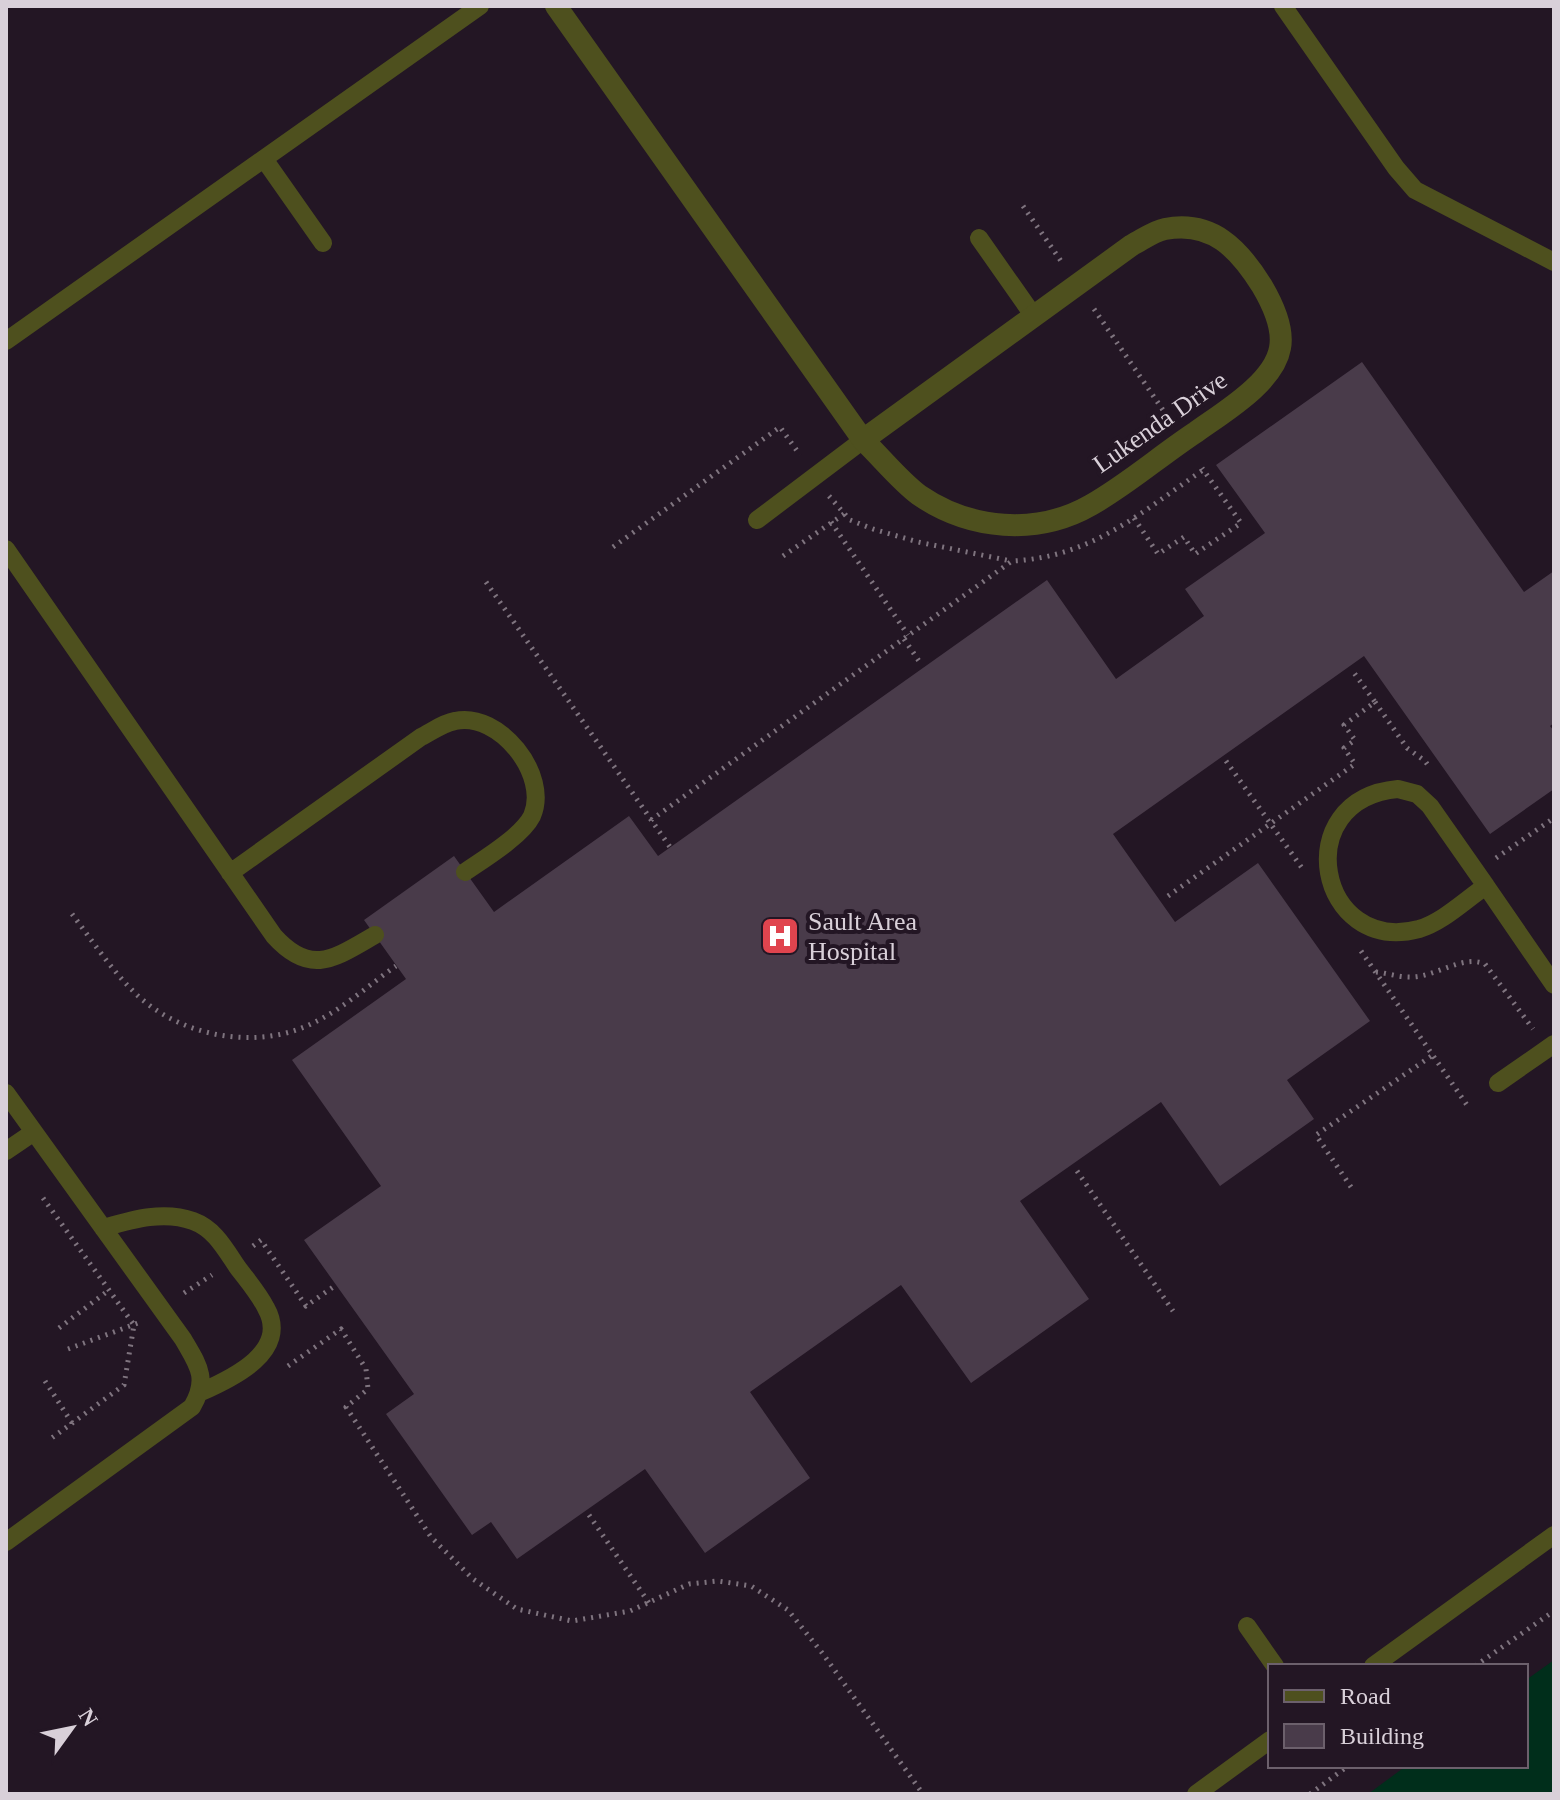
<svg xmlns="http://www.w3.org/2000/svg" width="1560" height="1800" font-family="Georgia,serif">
<rect width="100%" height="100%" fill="#231624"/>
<!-- green -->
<path fill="#002e1b" d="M1554 1660V1794H1368L1406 1766H1526V1680Z"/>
<!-- building -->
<path fill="#493b4a" d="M1362 362 1524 592 1554 571V723L1550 726 1554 731V789L1490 834 1364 656 1113 834 1175 922 1258 863 1370 1021 1287 1080 1314 1119 1220 1186 1161 1102 1020 1201 1089 1299 971 1383 901 1285 750 1392 810 1478 705 1553 645 1469 517 1559 491 1522 472 1535 386 1414 414 1394 304 1240 381 1186 292 1060 406 979 364 920 454 856 494 912 629 816 658 856 1047 580 1116 679 1204 616 1185 589 1265 533 1216 465Z"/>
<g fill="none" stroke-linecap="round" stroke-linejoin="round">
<!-- path -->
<path stroke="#7f747f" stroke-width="5" stroke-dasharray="2 6" stroke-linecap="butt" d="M1023 206 1061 261
M1094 309 1167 416
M829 496 850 520 873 529 918 542 1011 561
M1134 518 1158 554 1184 537 1195 554 1241 523 1202 468
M831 522 908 635
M613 547 780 427 800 455
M783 556 844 514
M486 582 670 847
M904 639 921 664
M1375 702 1407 748 1425 761 1430 768
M1226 761 1302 868
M651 820 1012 561C1092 557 1140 513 1203 470
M1496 858 1554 818
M1168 896 1355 764 1344 748 1355 740 1344 725 1375 702 1352 670
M72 914C91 939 110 968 133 991 178 1037 258 1052 315 1022 344 1008 370 984 396 966
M1361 951 1467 1105
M1376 972C1387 973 1398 977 1409 977 1435 978 1462 954 1485 964L1533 1029
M1077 1171 1173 1311
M1351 1187 1316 1135 1433 1055
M43 1198 134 1325 124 1385 49 1440
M253 1246 261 1240 306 1306 336 1285
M184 1293 212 1275
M59 1328 109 1290
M68 1349 138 1323
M288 1366 341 1329 366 1369 368 1389 346 1407 431 1537 473 1579 517 1609 572 1621 630 1611 689 1584 718 1581 751 1586 788 1610 823 1654 923 1794
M45 1381 72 1423
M589 1515 649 1603
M1475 1666 1554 1611
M1310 1794 1348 1766"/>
<!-- service -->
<path stroke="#4e501e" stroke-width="18" d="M1283 6 1396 168 1415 190 1554 262
M264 159 323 243
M979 238 1033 315
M6 341 480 6
M757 520 863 440
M6 549 274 936C311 977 335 958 375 935
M1398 789 1417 794 1430 806 1486 886C1465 900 1443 922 1419 929 1318 956 1287 799 1398 789Z
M230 873 421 737C431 732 443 723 455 721 499 711 550 775 532 816 522 836 484 859 465 872
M1486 886 1554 985
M1498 1083 1554 1044
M6 1093 183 1339C198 1365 209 1378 192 1407L6 1542
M6 1151 34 1132
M103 1228C131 1220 163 1210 193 1221 215 1229 225 1249 238 1268 248 1281 259 1294 266 1308 290 1351 233 1378 201 1392
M1247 1626 1275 1666
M1373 1666 1554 1535
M1196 1794 1270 1740"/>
<!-- minor -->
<path stroke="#4e501e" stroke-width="22" d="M556 6 863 440C881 457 899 480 919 495 970 530 1037 536 1091 505 1128 484 1161 455 1196 432 1222 413 1274 383 1280 348 1284 327 1272 303 1262 286 1239 249 1212 220 1165 229 1154 231 1142 240 1132 245L863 440"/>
</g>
<!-- icons -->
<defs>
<g id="hospital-square" transform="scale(2)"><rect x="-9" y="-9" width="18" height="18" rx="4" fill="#e0444e" stroke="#231624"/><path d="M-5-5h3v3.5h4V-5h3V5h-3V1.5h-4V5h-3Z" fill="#fff"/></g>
</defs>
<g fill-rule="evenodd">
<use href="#hospital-square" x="780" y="936"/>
</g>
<g text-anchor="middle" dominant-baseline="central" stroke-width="8" stroke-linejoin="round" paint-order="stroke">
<!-- street labels -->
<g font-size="26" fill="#d9d0d9" stroke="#231624">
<text transform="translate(1160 422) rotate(-35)">Lukenda Drive</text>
</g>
<!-- poi labels -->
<g font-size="26" fill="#d9d0d9" stroke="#231624" text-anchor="start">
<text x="808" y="921">Sault Area<tspan x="808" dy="30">Hospital</tspan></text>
</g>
</g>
<!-- border -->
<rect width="1560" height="1800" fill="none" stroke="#d9d0d9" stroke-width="16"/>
<!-- legend -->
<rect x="1268" y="1664" width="260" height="104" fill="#231624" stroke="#6c606c" stroke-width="2"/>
<rect x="1284" y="1690" width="40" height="12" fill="#4e501e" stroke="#6c606c" stroke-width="2"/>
<text x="1340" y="1704" font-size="24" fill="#d9d0d9">Road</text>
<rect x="1284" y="1724" width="40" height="24" fill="#493b4a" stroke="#6c606c" stroke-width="2"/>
<text x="1340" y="1744" font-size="24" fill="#d9d0d9">Building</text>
<!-- north arrow -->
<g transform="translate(72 1728) rotate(57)" stroke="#231624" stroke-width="6" paint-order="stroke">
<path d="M0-6L14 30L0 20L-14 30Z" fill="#d9d0d9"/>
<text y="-12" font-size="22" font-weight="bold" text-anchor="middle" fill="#d9d0d9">N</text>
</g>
</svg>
